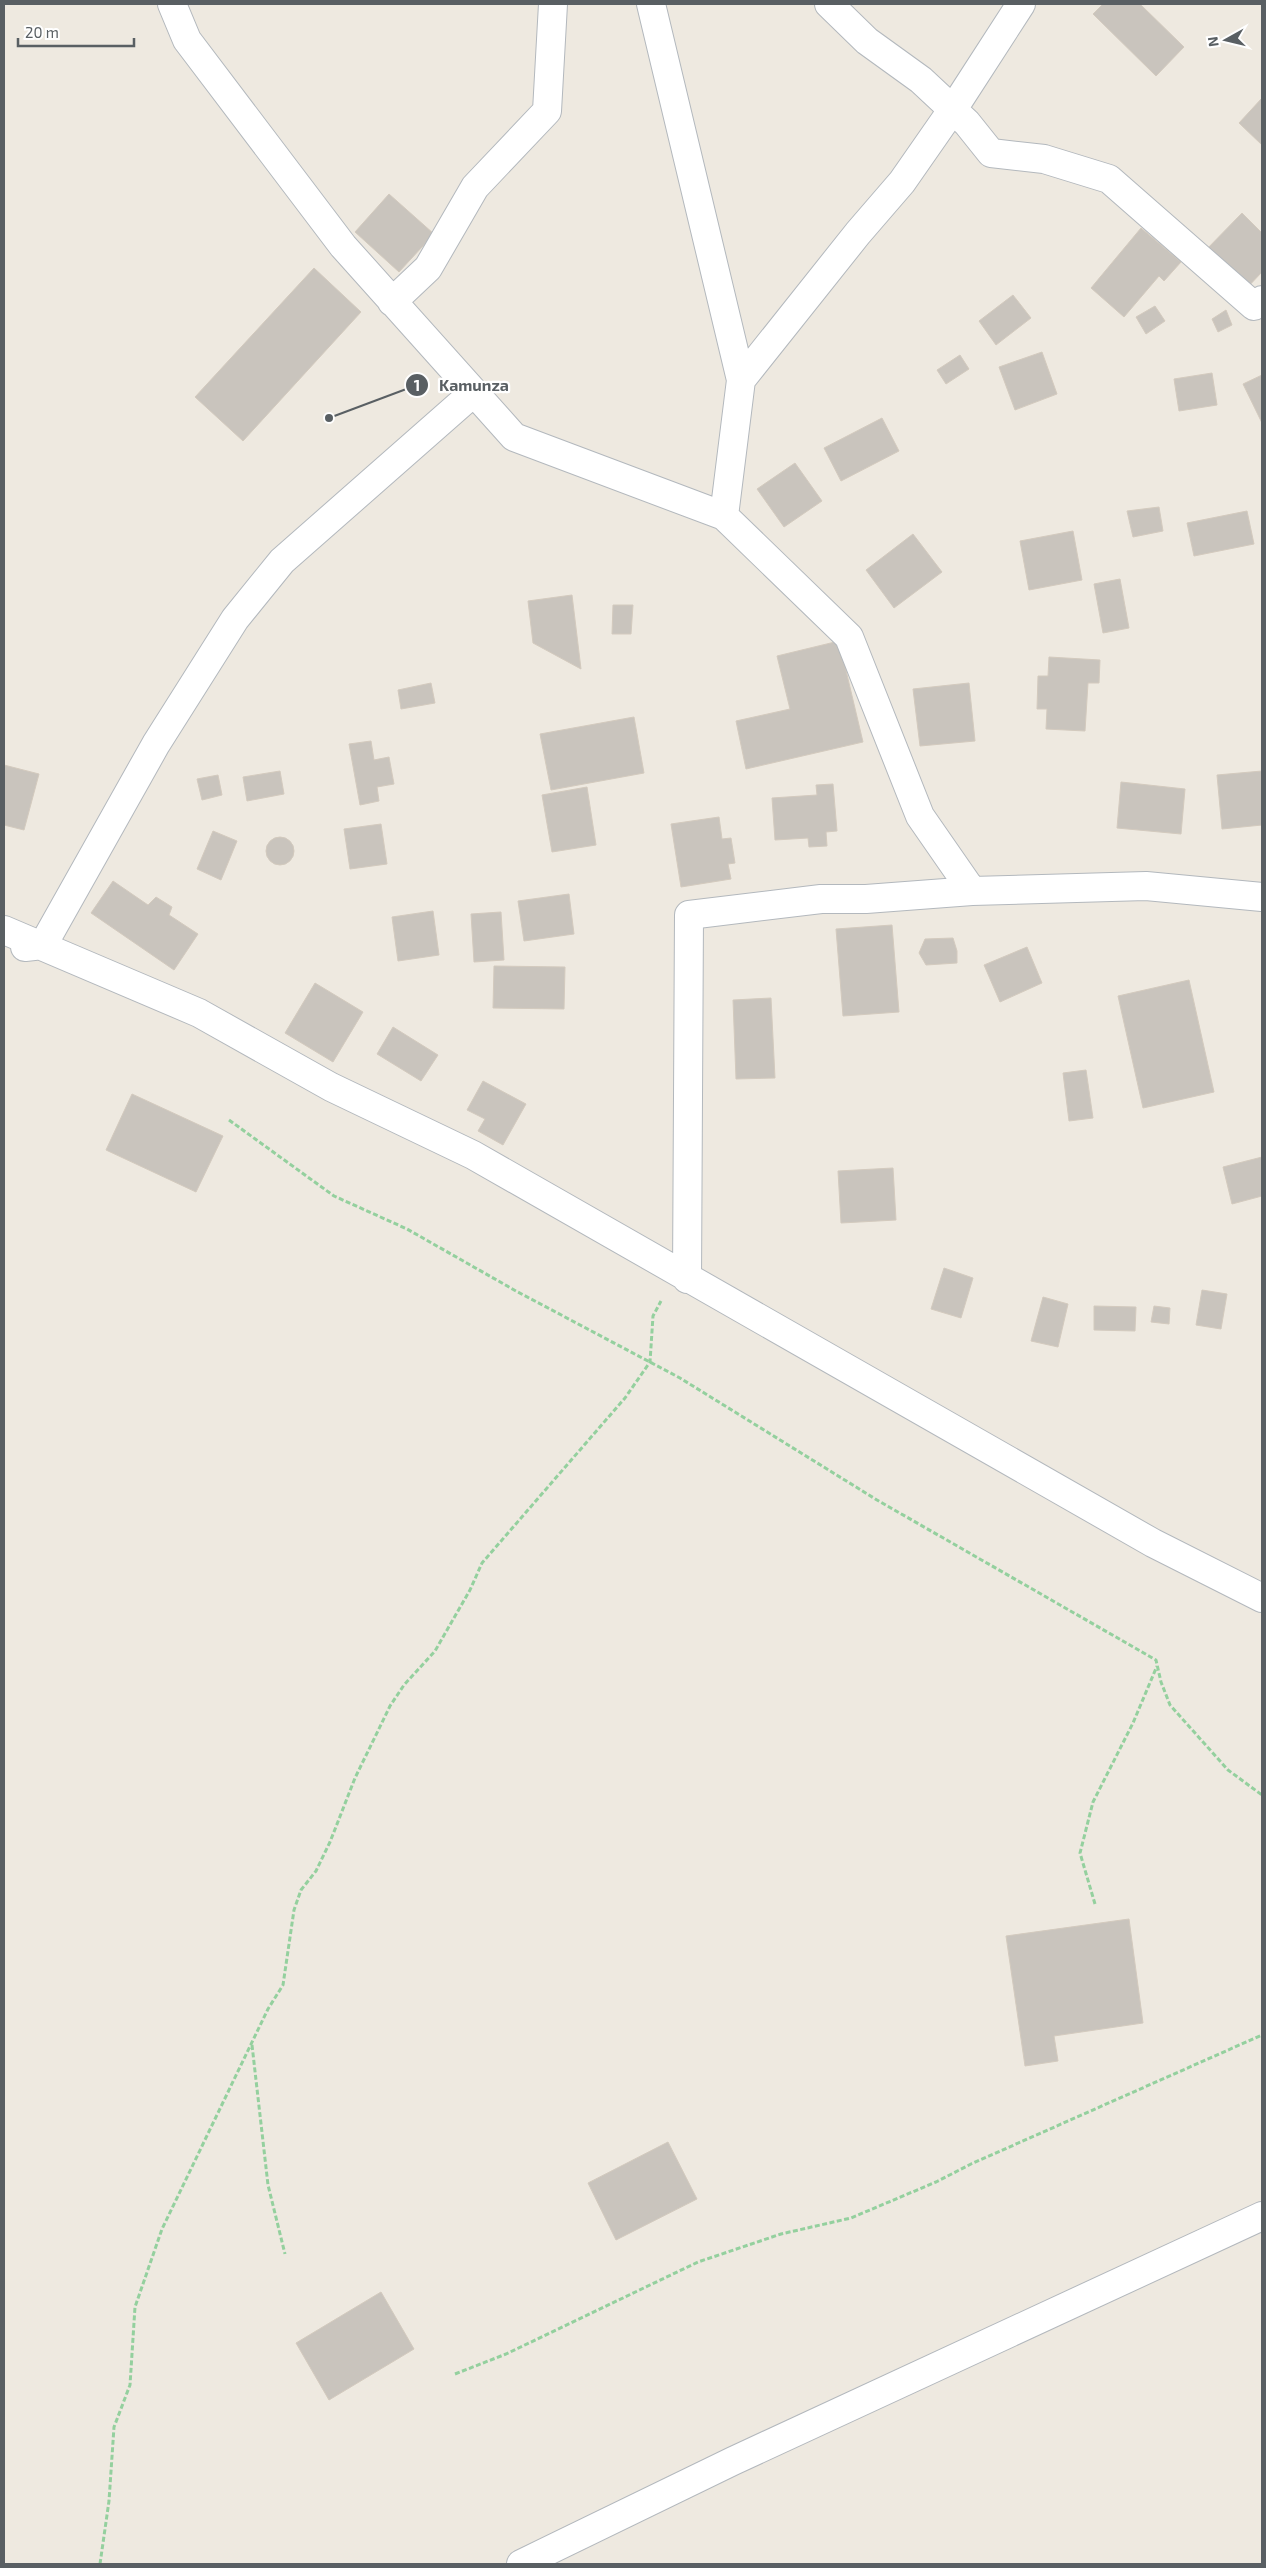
<svg xmlns="http://www.w3.org/2000/svg" width="1266" height="2568" font-family="'Exo 2',sans-serif">
<rect width="100%" height="100%" fill="#eee9e0"/>
<!-- building -->
<path fill="#c9c4bd" stroke="#d3cabe" d="M1103 4H1140L1184 47 1156 76 1093 14Z
M1262 98V145L1239 123Z
M389 194 434 234 399 272 355 232Z
M1242 213 1262 233V272L1244 291 1204 252Z
M1141 228 1181 262 1164 281 1159 276 1124 317 1091 288Z
M314 268 361 312 243 441 195 397Z
M1013 295 1031 318 996 345 979 321Z
M1155 306 1165 321 1146 334 1136 317Z
M1226 310 1232 325 1218 332 1212 319Z
M1042 352 1057 394 1015 410 999 367Z
M960 355 969 369 946 384 937 370Z
M1212 373 1217 405 1179 411 1174 379Z
M1262 375V423L1243 384Z
M882 418 899 451 841 481 824 448Z
M795 463 822 501 784 527 757 489Z
M1159 507 1163 531 1133 537 1127 511Z
M1247 511 1254 544 1194 556 1187 523Z
M1073 531 1082 580 1029 590 1020 541Z
M913 534 942 572 894 608 866 570Z
M1120 579 1129 628 1103 633 1094 584Z
M572 595 581 669 533 643 528 601Z
M613 605H633L631 634H612Z
M839 641 863 742 746 769 736 721 790 709 777 656Z
M1049 657 1100 660 1099 683H1088L1085 731 1046 729 1047 709H1037L1038 676H1048Z
M431 683 435 703 401 709 398 690Z
M969 683 975 741 920 746 913 689Z
M634 717 644 773 551 790 540 734Z
M371 741 374 760 389 757 394 784 377 787 379 801 360 805 349 744Z
M4 765 39 774 24 830 4 825Z
M280 771 284 794 247 801 243 777Z
M1262 771V825L1222 829 1217 775Z
M218 775 222 795 202 800 197 779Z
M1121 782 1185 789 1181 834 1117 828Z
M833 784 837 831 826 832 827 846 809 847 808 838 775 840 772 798 817 795 816 785Z
M587 787 596 845 552 852 542 795Z
M719 817 722 839 731 838 735 863 728 864 731 879 681 887 671 824Z
M381 824 387 864 350 869 344 829Z
M213 831 237 841 221 880 197 869Z
M266 851a14 14 0 1 1 28 0a14 14 0 1 1-28 0Z
M113 881 148 905 156 897 172 907 169 915 198 934 174 970 91 913Z
M569 894 574 934 524 941 518 901Z
M433 911 439 955 398 961 392 917Z
M501 912 504 960 474 962 471 914Z
M892 925 899 1012 843 1016 836 929Z
M953 938 957 951V963L926 965 919 953 925 939Z
M1027 947 1042 983 1000 1002 984 965Z
M494 966 565 967 564 1009 493 1008Z
M1189 980 1214 1092 1143 1108 1118 996Z
M315 983 363 1012 333 1062 285 1033Z
M771 998 775 1078 736 1079 733 1000Z
M393 1027 438 1055 421 1081 377 1054Z
M1086 1070 1093 1118 1069 1121 1063 1073Z
M483 1081 526 1104 503 1145 478 1131 485 1119 467 1110Z
M132 1094 223 1136 196 1192 106 1150Z
M1262 1157V1196L1232 1204 1223 1167Z
M893 1168 896 1220 841 1223 838 1171Z
M944 1268 973 1278 961 1318 931 1309Z
M1202 1290 1227 1294 1221 1329 1196 1325Z
M1043 1297 1068 1304 1058 1347 1031 1341Z
M1094 1306 1136 1307 1135 1331 1094 1330Z
M1154 1306 1170 1308 1169 1324 1151 1322Z
M1129 1919 1143 2023 1054 2036 1058 2061 1025 2066 1006 1936Z
M668 2142 697 2199 616 2240 588 2183Z
M381 2292 414 2349 329 2400 296 2343Z"/>
<g fill="none" stroke-linecap="round" stroke-linejoin="round">
<!-- minor casing -->
<g stroke="#b3b8bd" stroke-width="30">
<path id="minor" d="M172 4 187 40 343 246 514 437 724 516 849 637 920 816 972 891 1146 886 1262 897
M651 4 741 380 724 516
M829 4 867 41 921 80 967 123 991 153 1044 159 1109 179 1254 306 1262 300
M392 302 428 268 475 187 547 111 553 4
M741 380 858 233 902 182 957 103 1021 4
M4 930 199 1013 331 1087 473 1155 1153 1543 1262 1598
M25 947 43 945 156 744 235 619 282 561 473 393
M687 1279 689 915 821 899H866L972 891
M521 2564 733 2461 1262 2216"/>
</g>
<!-- path -->
<path stroke="#94d09e" stroke-width="3" stroke-dasharray="5 2.5" stroke-linecap="butt" d="M229 1120 334 1196 407 1229 516 1291 680 1378 877 1500 1156 1660 1161 1682 1170 1705 1228 1770 1262 1795
M1095 1904 1080 1853 1093 1802 1133 1723 1157 1666
M252 2045 268 2185 285 2254
M455 2374 506 2354 698 2262 781 2234 851 2218 936 2182 971 2164 1262 2035
M100 2564 109 2501 114 2427 130 2385 135 2307 162 2229 268 2009 283 1985 294 1910 301 1890 316 1871 330 1842 355 1778 390 1706 404 1685 435 1651 470 1590 482 1563 625 1398 650 1362 653 1316 661 1301"/>
<!-- minor -->
<use href="#minor" stroke="#fff" stroke-width="28"/>
</g>
<!-- callouts -->
<path fill="none" stroke="#595f63" stroke-width="2" d="M329 418L417 385"/>
<g fill="#595f63" stroke="#fff" stroke-width="2">
<circle cx="329" cy="418" r="5"/>
<circle cx="417" cy="385" r="12"/>
</g>
<g font-size="15" text-anchor="middle" font-weight="bold" fill="#fff">
<text x="417" y="391">1</text>
</g>
<g font-size="16" text-anchor="middle" font-weight="bold" fill="#595f63" stroke="#fff" stroke-width="4.5" stroke-linejoin="round" paint-order="stroke">
<text x="474" y="391">Kamunza</text>
</g>
<!-- border -->
<rect width="1266" height="2568" fill="none" stroke="#595f63" stroke-width="10"/>
<!-- north arrow -->
<g transform="translate(1226 40) rotate(262)" stroke="#ffffff" stroke-width="4" paint-order="stroke">
<path d="M0-4L9 19L0 12L-9 19Z" fill="#595f63"/>
<text y="-8" font-size="14" font-weight="bold" text-anchor="middle" fill="#595f63">N</text>
</g>
<!-- scale -->
<path d="M18 38v8h116v-8" fill="none" stroke="#595f63" stroke-width="2.5"/>
<text x="25" y="38" font-size="15" fill="#595f63" stroke="#ffffff" stroke-width="4" paint-order="stroke">20 m</text>
</svg>
